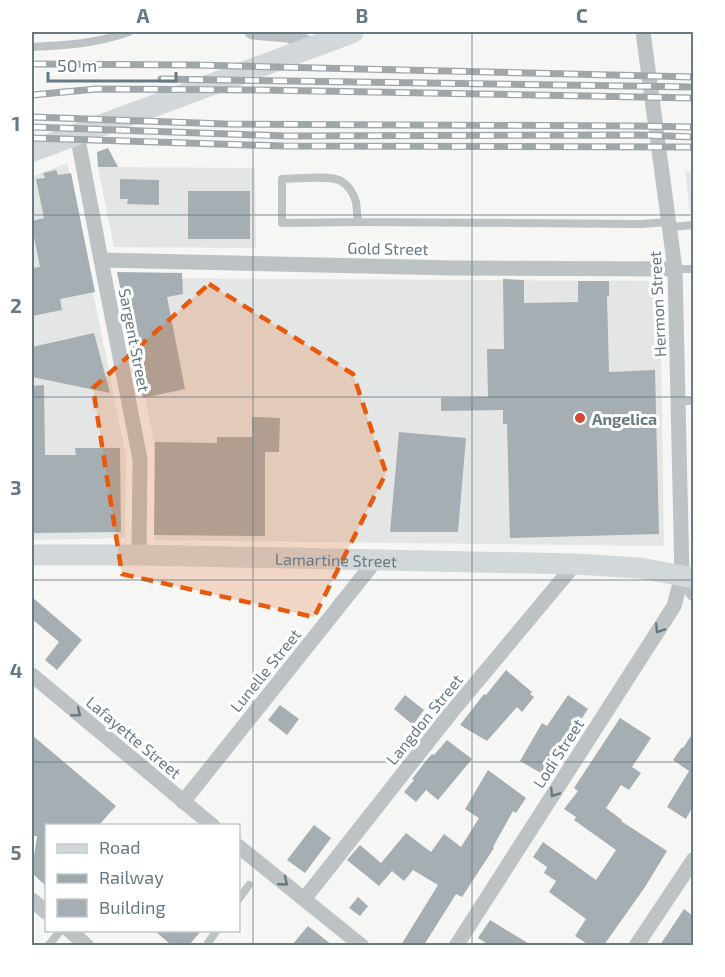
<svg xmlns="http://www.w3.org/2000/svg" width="725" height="977" font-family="'Exo 2',sans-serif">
<rect width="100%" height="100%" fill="#f6f6f4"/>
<!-- built -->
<path fill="#e4e6e5" d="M67 163 126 456 125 538 32 540V177Z
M98 167 255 168 256 248 114 247Z
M685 171 693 172V236Z
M121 278 660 281 664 546 155 540 154 442Z"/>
<!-- building -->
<path fill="#a5aeb3" d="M108 148 118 167H98L97 152Z
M56 170 58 175 71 173 95 292 60 299 62 310 32 316V268L40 267 32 227V221L44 218 36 179 45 178 43 173Z
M120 179 159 180V205L127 204 128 199H120Z
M188 191H250V239H188Z
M117 272 182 273 183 294 167 297 185 389 143 398Z
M503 279 524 280V303L578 302V281H609V296H607L609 372 655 370 659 534 510 538 507 424H503V410L441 411V398L488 397 487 349H504Z
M94 333 110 393 32 377V347Z
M44 385 45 455H76L75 448H120L121 532 32 533V386Z
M252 417 280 418 279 452H265V536L154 535 155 442 217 443V437H252Z
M399 432 466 438 458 532H390Z
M32 597 82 640 57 670 45 660 59 642 32 619Z
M506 670 532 692 530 694 534 697 522 712 517 707 487 741 460 725 484 694 486 695Z
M405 695 424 710 413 725 394 709Z
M568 695 588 709 554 760H555L546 776 520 761 542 723 547 726Z
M280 705 299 719 287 735 268 720Z
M620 718 651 738 632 767 641 773 629 790 621 785 606 808 622 820 621 821 667 851 645 887 604 945H589L575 936 586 919 549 892 556 881 544 873 547 867 533 857 543 842 596 880 616 850 574 820 576 817 564 809 578 791 574 788Z
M693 733V806L686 819 667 807 689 771 673 760 682 747 683 748Z
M32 735 116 806 99 825H46V886L32 873V858L34 856 37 836H32Z
M447 740 472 759 438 800 426 790 416 802 404 792 414 780 412 779 425 762 432 754 434 755Z
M488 770 526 798 516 813 513 811 493 847 494 848 462 897 456 894 424 945H401L438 885 413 870 404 881 392 871 379 886 347 860 360 845 381 863 406 833 431 852 444 834 461 847 479 818 465 809Z
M314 825 331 838 305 873 287 860Z
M358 897 368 906 360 916 349 908Z
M684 909 693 916V945H660Z
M490 920 531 945H489L478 938Z
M308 926 332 945H292Z
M154 930H202L189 945H171Z"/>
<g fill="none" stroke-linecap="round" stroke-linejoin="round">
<!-- lane -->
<path stroke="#bdc2c5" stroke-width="8" d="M32 47C68 45 94 44 129 32
M358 222C357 215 357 209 356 202 354 194 348 184 339 180 328 175 296 179 282 179V223L358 222 641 224 670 222
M670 227 694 225
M675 269H694
M678 401H694
M238 900 249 885
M48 946 61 930
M206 946 217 930"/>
<!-- street -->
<path stroke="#bdc2c5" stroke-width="15" d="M252 32 288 35 315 46
M77 134 101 260 140 459 139 555
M101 260 452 268 675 269
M682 576 694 594
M32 675 213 826
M183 802 376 560
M238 846 362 946
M305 898 450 714 575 564
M32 900 46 912
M69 930 87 946
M456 946 674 606 682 576 675 269 643 32
M636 946 694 859"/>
<!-- secondary -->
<path stroke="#d2d8da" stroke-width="21" id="s1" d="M32 555H139L575 564 640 568 694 578"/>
<!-- primary -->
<path stroke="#d2d8da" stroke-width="22" d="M32 151 353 32"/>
<!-- rail casing -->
<g stroke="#9fa7ab" stroke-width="7">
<path id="rail" d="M32 64 195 65 694 77
M161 79 694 87
M32 95 96 89 263 90 694 98
M32 117 225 124 637 126 694 127
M32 127 286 136 639 135 694 137
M32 138 283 146 694 147"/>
</g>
<!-- rail -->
<use href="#rail" stroke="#fff" stroke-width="4.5" stroke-dasharray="14" stroke-linecap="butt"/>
</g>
<!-- one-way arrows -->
<defs><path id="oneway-chevron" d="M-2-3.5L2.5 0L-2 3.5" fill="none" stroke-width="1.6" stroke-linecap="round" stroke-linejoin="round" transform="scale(1.5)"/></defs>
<g stroke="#677983">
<use href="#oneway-chevron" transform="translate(659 629) rotate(123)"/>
<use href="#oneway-chevron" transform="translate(77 713) rotate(39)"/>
<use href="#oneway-chevron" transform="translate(554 793) rotate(123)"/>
<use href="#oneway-chevron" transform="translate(284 882) rotate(38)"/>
</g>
<!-- marked area -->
<path fill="#e8590c" fill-opacity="0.2" stroke="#e8590c" stroke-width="4.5" stroke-dasharray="12 8" stroke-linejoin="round" d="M209 284 353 374 386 473 314 617 122 574 93 388Z"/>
<!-- grid -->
<path fill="none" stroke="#677983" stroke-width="1.5" stroke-opacity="0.55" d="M253 32V946M472 32V946M32 215H694M32 397H694M32 580H694M32 762H694"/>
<!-- markers -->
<circle fill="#d84732" stroke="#fff" stroke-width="2" cx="580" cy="418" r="6"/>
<g text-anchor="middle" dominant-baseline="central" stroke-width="6" stroke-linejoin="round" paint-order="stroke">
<!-- street labels -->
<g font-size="16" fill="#677983" stroke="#fff">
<text transform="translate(388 248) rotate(1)">Gold Street</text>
<text transform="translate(657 304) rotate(-93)">Hermon Street</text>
<text transform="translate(135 340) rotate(79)">Sargent Street</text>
<text stroke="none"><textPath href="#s1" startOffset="304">Lamartine Street</textPath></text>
<text transform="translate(265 670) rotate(-51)">Lunelle Street</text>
<text transform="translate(424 719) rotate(-51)">Langdon Street</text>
<text transform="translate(134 737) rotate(40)">Lafayette Street</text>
<text transform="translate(558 753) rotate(-57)">Lodi Street</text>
</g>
<!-- poi labels -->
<g font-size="16" font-weight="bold" fill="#677983" stroke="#fff" text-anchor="start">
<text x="592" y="418">Angelica</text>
</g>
</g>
<!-- border -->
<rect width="725" height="977" fill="none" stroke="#ffffff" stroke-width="66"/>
<!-- legend -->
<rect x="45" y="824" width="195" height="108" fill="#ffffff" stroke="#c2c9cd" stroke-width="1.5"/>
<rect x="57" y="844" width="30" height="9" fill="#d2d8da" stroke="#c2c9cd" stroke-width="1.5"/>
<text x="99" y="854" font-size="18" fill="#677983">Road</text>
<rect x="57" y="874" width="30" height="9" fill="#9fa7ab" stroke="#c2c9cd" stroke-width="1.5"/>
<text x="99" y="884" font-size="18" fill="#677983">Railway</text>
<rect x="57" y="899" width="30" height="18" fill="#a5aeb3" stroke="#c2c9cd" stroke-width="1.5"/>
<text x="99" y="914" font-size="18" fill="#677983">Building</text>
<!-- scale -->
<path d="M48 72v9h128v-9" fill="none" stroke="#677983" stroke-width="3"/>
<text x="57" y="72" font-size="18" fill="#677983" stroke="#ffffff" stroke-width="4.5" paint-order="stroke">50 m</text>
<rect x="33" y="33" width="659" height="911" fill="none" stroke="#677983" stroke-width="2"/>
<g font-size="20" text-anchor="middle" font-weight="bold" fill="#677983">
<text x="143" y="23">A</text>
<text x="362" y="23">B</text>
<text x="582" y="23">C</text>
<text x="16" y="131">1</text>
<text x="16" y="313">2</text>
<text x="16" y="495">3</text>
<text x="16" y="678">4</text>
<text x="16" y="860">5</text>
</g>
</svg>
